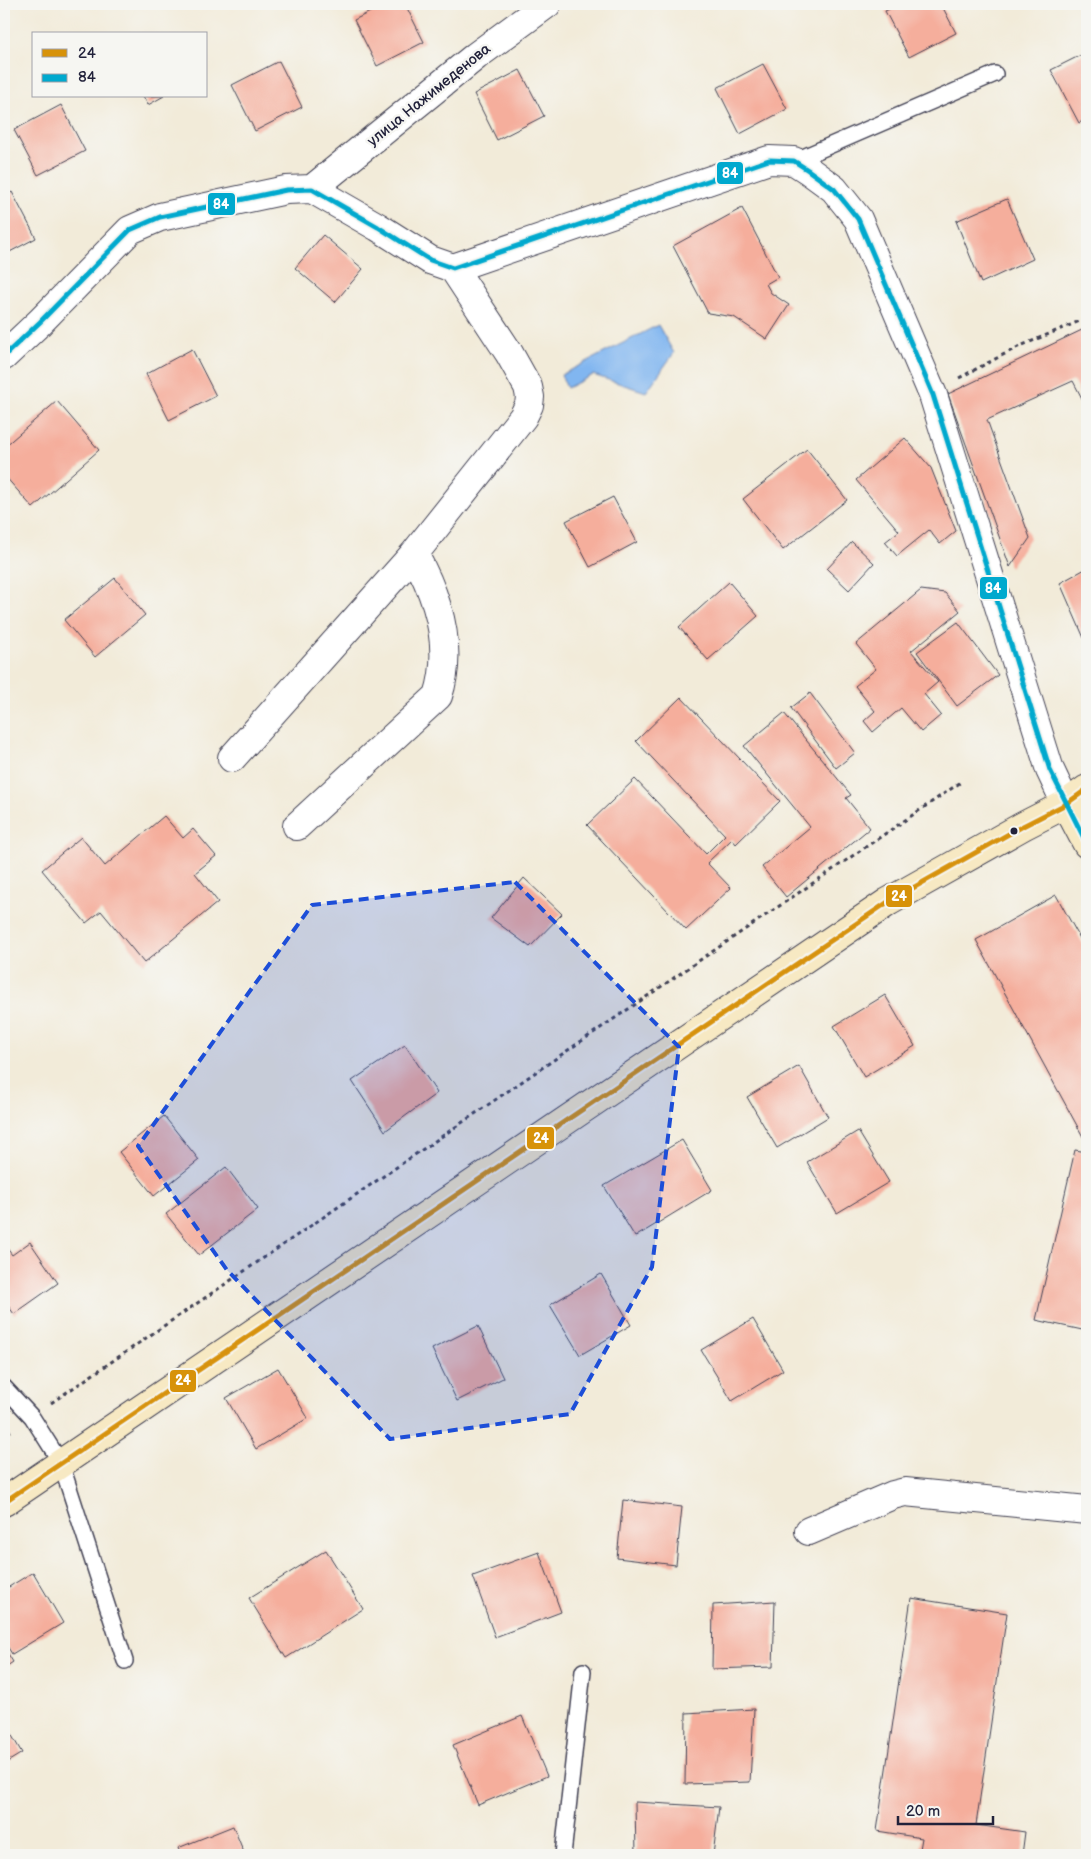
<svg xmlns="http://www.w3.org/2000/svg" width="1091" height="1859" font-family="'Balsamiq Sans',sans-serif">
<rect width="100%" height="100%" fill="#f6f6f2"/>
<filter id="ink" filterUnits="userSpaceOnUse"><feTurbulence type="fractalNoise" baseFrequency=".02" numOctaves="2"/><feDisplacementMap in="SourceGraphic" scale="10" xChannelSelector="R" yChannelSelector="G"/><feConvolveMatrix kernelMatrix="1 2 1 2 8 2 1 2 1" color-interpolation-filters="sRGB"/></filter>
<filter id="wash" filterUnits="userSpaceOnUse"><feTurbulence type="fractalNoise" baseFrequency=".0096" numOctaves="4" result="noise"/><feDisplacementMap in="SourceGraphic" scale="20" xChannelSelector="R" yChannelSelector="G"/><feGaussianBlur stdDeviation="1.12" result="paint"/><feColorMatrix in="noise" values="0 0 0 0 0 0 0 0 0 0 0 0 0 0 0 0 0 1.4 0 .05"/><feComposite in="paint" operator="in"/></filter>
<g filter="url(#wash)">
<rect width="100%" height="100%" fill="#f2ebd9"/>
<!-- water -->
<path fill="#81b6f0" stroke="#526c96" d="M658 325 674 353 646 392 593 375 567 388 561 375Z"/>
<g id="blocks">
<!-- building -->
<path fill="#f5ae9c" d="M386 4H405L424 42 377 66 354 20Z
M900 4H941L956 33 909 57 885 11Z
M1087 52V119L1079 123 1051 70Z
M279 61 302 107 255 131 232 85Z
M763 64 787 109 740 134 717 88Z
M520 70 544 116 497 140 474 94Z
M143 96H164L148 105Z
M61 105 85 151 38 175 14 130Z
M12 192 36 238 4 255V197Z
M1007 199 1033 259 981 283 956 221Z
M742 208 778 277 766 284 771 293 789 305 767 339 734 317 708 313 673 246Z
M323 235 363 269 335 302 295 268Z
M1084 329 1087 335V408L1073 381 987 420 1030 538 1010 567 948 394Z
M192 349 216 396 169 420 146 374Z
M57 401 99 450 33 508 4 475V447Z
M905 438 931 468 956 531 940 544 929 530 897 556 885 542 899 531 856 480Z
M807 449 847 500 783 550 743 499Z
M613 497 637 542 590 567 566 521Z
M852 542 874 563 849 590 827 569Z
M1087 568V637L1084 638 1060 583Z
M115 578 145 615 95 657 64 620Z
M729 582 758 616 708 660 679 627Z
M921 590 945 593 960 611 911 651 938 682 924 694 941 715 921 732 901 708 873 732 864 721 875 711 855 686 876 669 856 644Z
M958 622 998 675 957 706 917 652Z
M810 693 855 753 836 768 791 708Z
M681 697 780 801 736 844 732 839 707 863 731 888 686 930 587 825 635 779 706 854 725 835 636 741Z
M784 713 851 795 846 798 870 828 786 897 762 867 810 827 744 746Z
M164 816 183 838 193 829 216 856 195 873 218 902 144 963 101 911 86 923 42 870 81 837 105 866Z
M524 878 562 914 530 947 491 918Z
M1056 895 1087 951V1144L976 940Z
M885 995 915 1046 864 1077 834 1026Z
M405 1045 437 1093 385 1131 352 1081Z
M799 1066 828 1117 777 1148 747 1097Z
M164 1116 199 1160 154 1196 119 1152Z
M858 1131 889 1182 837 1213 807 1162Z
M682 1140 712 1190 635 1237 604 1186Z
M1075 1150 1087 1152V1331L1036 1320Z
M226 1167 258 1209 199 1255 166 1214Z
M30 1242 58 1283 14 1314 4 1300V1249L6 1247 12 1255Z
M601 1274 631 1325 580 1355 550 1305Z
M753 1319 783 1370 732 1401 701 1350Z
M478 1326 503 1378 457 1401 432 1349Z
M278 1368 308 1418 256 1449 226 1398Z
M623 1500 682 1507 676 1565 617 1558Z
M326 1550 363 1609 286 1658 249 1598Z
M539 1552 561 1612 495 1637 473 1576Z
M33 1572 63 1623 12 1654 4 1641V1590Z
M911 1598 1007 1613 976 1825 1025 1832 1022 1855H919L922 1838 877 1831Z
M775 1601 773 1667 712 1669 713 1605Z
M4 1647 13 1662 4 1668Z
M754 1709 750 1782 685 1784 686 1713Z
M522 1716 547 1776 478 1805 453 1745Z
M4 1722 22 1753 4 1764Z
M635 1802 719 1807 713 1855H636Z
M233 1826 245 1855H181L178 1848Z"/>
</g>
</g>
<g filter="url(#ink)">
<use href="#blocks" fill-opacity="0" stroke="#414053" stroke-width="1"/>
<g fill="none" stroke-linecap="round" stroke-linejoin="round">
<!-- lane casing -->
<g stroke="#414053" stroke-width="18">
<path id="lane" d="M794 161 995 74
M4 1387 32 1417 61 1463 125 1661
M563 1855 583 1671"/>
</g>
<!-- street casing -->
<g stroke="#414053" stroke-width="30">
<path id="street" d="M312 189 476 56 547 4
M4 356 40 322 130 230 160 217 286 190 312 189 378 227 430 260 453 268 769 160 794 161 808 170 834 189 858 219 933 395 1050 770 1066 804
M232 758 414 554 523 417 529 405 530 397 528 387 509 353 453 268
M297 826 438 696C454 647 438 597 414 554
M809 1531 893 1495 905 1492 1087 1510"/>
</g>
<!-- secondary casing -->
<g stroke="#414053" stroke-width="30">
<path id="secondary" d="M1066 804 1087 844
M4 1502 888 902 1023 826 1066 804 1087 789"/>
</g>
<!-- path -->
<path stroke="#414053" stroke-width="3" stroke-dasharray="4 4" stroke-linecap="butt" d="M959 378 1018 347 1087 318
M51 1403 961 782
M4 1436 11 1431"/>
<!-- lane -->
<use href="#lane" stroke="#fff" stroke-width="15"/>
<!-- street -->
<use href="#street" stroke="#fff" stroke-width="28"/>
<!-- secondary -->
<use href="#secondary" stroke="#f7e9c3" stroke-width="28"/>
<!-- bus-1 casing -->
<g stroke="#f6f6f2" stroke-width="9">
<path id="bus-1" d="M4 1502 888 902 1023 826 1066 804 1087 789"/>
</g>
<!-- bus-2 casing -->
<g stroke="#f6f6f2" stroke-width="9">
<path id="bus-2" d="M4 356 40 322 130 230 160 217 286 190 312 189 378 227 430 260 453 268 769 160 794 161 808 170 834 189 858 219 933 395 1050 770 1087 844"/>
</g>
<!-- bus-1 -->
<use href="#bus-1" stroke="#d79209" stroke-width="5"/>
<!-- bus-2 -->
<use href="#bus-2" stroke="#00a9ce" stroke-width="5"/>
</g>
</g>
<!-- marked area -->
<path fill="#1d4ed8" fill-opacity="0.2" stroke="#1d4ed8" stroke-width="4" stroke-dasharray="10 6" stroke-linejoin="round" d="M515 882 679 1047 652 1267 570 1414 390 1439 227 1270 138 1146 312 905Z"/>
<!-- markers -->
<circle fill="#22223b" stroke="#f6f6f2" stroke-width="2" cx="1014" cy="831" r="4.5"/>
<g text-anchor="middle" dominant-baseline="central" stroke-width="5" stroke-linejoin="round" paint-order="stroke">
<!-- street labels -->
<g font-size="15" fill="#22223b" stroke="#f6f6f2">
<text transform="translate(429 95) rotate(-39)">улица Нажимеденова</text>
</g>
</g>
<g stroke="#f6f6f2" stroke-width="2">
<rect x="716" y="161" width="28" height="24" rx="5" fill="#00a9ce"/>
<rect x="207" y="192" width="29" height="24" rx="5" fill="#00a9ce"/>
<rect x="979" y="576" width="29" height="24" rx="5" fill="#00a9ce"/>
<rect x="885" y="884" width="28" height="24" rx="5" fill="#d79209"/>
<rect x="526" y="1126" width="29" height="24" rx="5" fill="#d79209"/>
<rect x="169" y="1369" width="28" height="24" rx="5" fill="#d79209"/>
</g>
<g font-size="14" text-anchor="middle" font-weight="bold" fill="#fff">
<text x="730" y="178">84</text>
<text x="221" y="209">84</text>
<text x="993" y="593">84</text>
<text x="899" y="901">24</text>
<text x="541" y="1143">24</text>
<text x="183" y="1385">24</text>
</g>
<!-- margin -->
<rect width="1091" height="1859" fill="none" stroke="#f6f6f2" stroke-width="20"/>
<!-- legend -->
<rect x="32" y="32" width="175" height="65" fill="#f6f6f2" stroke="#a1a1a9"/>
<rect x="42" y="49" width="25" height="8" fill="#d79209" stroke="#a1a1a9"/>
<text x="78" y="58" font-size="15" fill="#22223b">24</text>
<rect x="42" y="74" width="25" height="8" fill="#00a9ce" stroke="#a1a1a9"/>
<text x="78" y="82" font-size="15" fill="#22223b">84</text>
<!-- scale -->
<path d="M898 1816v8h95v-8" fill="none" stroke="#22223b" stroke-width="2.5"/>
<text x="906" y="1816" font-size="15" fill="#22223b" stroke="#f6f6f2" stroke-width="4" paint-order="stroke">20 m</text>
</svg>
